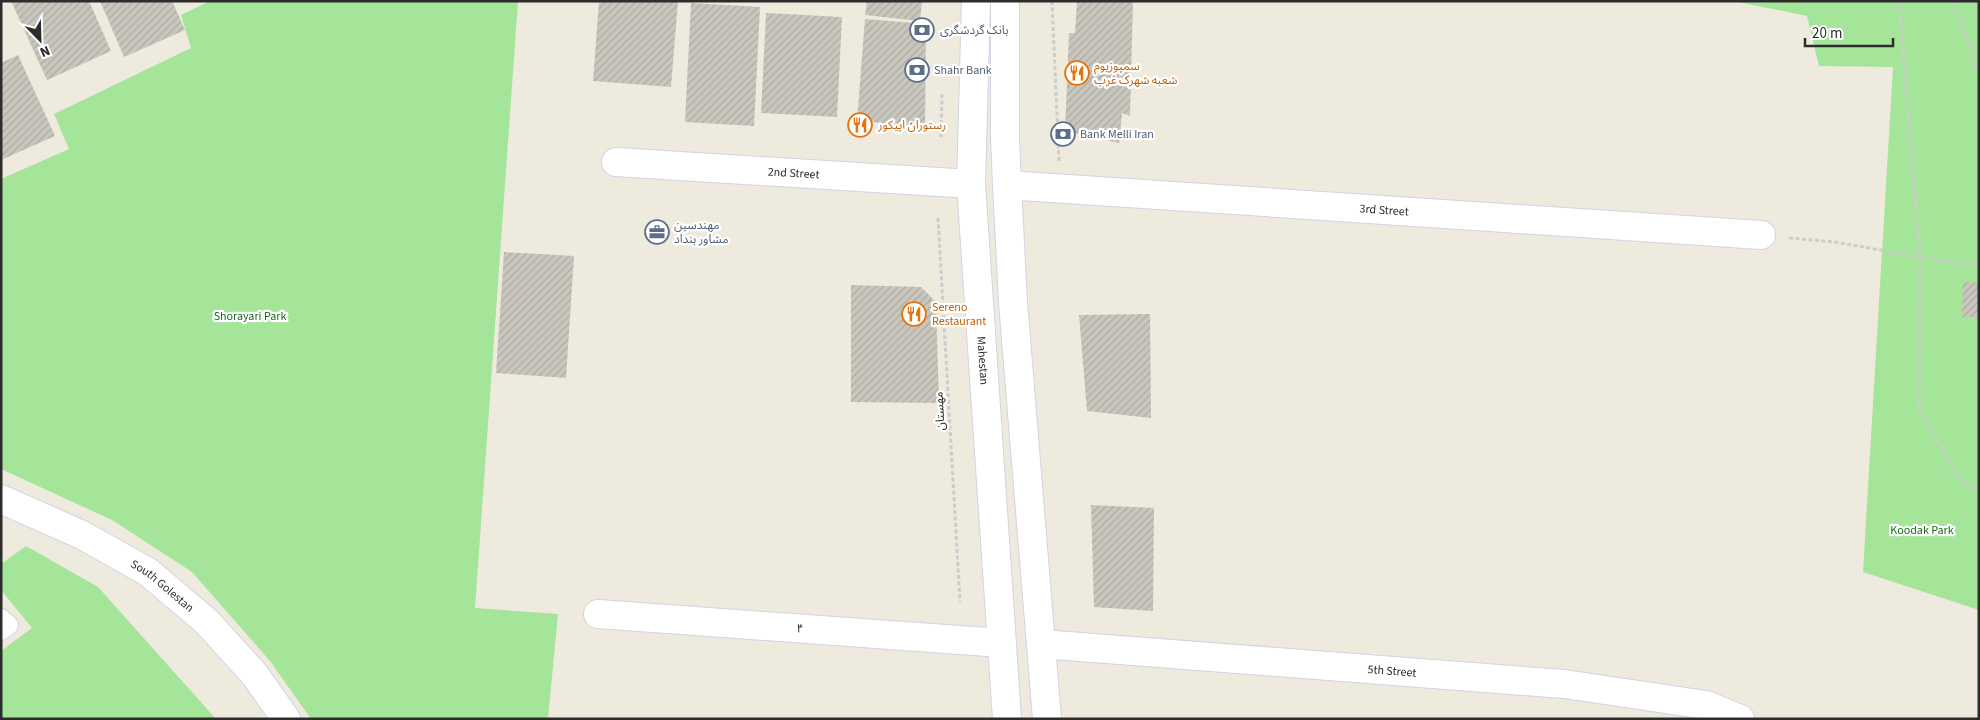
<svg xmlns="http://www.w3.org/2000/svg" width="1980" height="720" font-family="'Source Sans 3','Noto Sans Arabic',sans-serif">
<defs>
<pattern id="building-hatch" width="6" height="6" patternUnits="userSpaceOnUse" patternTransform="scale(1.25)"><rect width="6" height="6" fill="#c9c6bd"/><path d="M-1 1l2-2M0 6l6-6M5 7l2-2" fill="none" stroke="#adaaa3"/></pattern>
</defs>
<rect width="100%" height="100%" fill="#eeeadd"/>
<!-- grass -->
<path fill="#a4e599" d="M210 1H518L475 608 558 614 548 719H311L270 661 192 572 112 520 1 469V179L69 149 54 114 191 48 181 15Z
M1733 1H1979V610L1863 572 1893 67 1819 66 1807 16Z
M26 546 98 587 216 719H1V651L32 628 1 590V564Z"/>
<!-- building -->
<path fill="url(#building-hatch)" d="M11 1H89L111 51 47 80Z
M100 1H172L185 30 124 57Z
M599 1H678L671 87 593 81Z
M867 1H922L920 21 865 15Z
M1077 1H1133L1130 116 1122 113 1119 143 1065 131 1069 33H1075Z
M691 3 760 7 754 126 685 122Z
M766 13 842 17 837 117 761 113Z
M865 19 926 24 925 128 857 120Z
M18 55 55 136 1 160V63Z
M504 252 574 256 566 378 496 373Z
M1963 282 1979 283V317H1962Z
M851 285 921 287 936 302 939 403 851 402Z
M1150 314 1151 418 1087 411 1079 315Z
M1091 505 1154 508 1153 611 1094 607Z"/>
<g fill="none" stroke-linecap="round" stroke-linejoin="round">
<!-- service casing -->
<g stroke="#d3d3e4" stroke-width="20">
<path id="service" d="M1 618 9 625 1 631"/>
</g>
<!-- minor casing -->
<g stroke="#d3d3e4" stroke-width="30">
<g id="minor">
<path id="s1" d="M616 162 971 184"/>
<path id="s2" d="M1007 185 1761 235"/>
<path d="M598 614 1001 643"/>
<path id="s3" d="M1041 644 1564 684 1706 705 1740 719"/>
</g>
</g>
<!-- tertiary casing -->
<g stroke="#d3d3e4" stroke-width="30">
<g id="tertiary">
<path id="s4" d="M976 1 971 184 1007 719"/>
<path d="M1005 1V137L1007 185 1013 302 1047 719"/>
<path id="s5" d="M1 499 82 535 148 572 207 622 255 675 286 719"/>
</g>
</g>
<!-- path -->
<path stroke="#ccc" stroke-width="3" stroke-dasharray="4 2.5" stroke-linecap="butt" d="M1052 1 1059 161
M1954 1 1979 77
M941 137 942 94
M938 218 960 602
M1789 238 1835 242 1920 257 1899 1
M1979 266 1920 257 1919 408 1958 477 1979 491"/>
<!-- service -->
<use href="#service" stroke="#fff" stroke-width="18"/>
<!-- minor -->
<use href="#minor" stroke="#fff" stroke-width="28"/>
<!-- tertiary -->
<use href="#tertiary" stroke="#fff" stroke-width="28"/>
</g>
<!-- icons -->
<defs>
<g id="bank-ring" transform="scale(1.25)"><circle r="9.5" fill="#fff" stroke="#5c6f8a" stroke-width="1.5"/><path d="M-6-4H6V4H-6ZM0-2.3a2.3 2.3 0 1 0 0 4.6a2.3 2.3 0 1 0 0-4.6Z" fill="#5c6f8a"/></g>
<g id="restaurant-ring" transform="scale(1.25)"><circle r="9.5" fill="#fff" stroke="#e8710a" stroke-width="1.5"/><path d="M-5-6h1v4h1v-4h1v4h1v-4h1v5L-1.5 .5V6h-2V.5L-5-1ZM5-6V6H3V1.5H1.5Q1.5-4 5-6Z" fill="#e8710a"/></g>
<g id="office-ring" transform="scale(1.25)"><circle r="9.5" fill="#fff" stroke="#5c6f8a" stroke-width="1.5"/><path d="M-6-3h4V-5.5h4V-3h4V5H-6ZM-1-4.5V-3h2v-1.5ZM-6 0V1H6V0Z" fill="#5c6f8a"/></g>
</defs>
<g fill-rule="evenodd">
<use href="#bank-ring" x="922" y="30"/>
<use href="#bank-ring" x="917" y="70"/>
<use href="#restaurant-ring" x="1077" y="73"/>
<use href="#restaurant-ring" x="860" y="125"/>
<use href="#bank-ring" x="1063" y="134"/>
<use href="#office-ring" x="657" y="232"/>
<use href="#restaurant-ring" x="914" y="314"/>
</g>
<g text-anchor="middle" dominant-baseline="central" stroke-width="4.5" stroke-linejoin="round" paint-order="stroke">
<!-- service labels -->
<g font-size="12" fill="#4e5e75" stroke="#fff" text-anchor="start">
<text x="940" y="30">بانک گردشگری</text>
<text x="934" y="70">Shahr Bank</text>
<text x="1080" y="134">Bank Melli Iran</text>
<text x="674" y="225">مهندسین<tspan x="674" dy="14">مشاور بنداد</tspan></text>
</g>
<!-- food labels -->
<g font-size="12" fill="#c56008" stroke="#fff" text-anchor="start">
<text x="1094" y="66">سمپوزیوم<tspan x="1094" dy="14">شعبه شهرک غرب</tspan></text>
<text x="878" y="125">رستوران اپیکور</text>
<text x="932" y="307">Sereno<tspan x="932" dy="14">Restaurant</tspan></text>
</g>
<!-- street labels -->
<g font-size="12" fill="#2c2c2c" stroke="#fff">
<text stroke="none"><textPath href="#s1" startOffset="178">2nd Street</textPath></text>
<text stroke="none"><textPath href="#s2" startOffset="378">3rd Street</textPath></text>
<text stroke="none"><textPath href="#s4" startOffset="360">Mahestan</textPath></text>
<text transform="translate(940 411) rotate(-93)">مهستان</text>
<text stroke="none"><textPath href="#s5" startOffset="184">South Golestan</textPath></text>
<text transform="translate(800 629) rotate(4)">۴</text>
<text stroke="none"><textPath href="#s3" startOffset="352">5th Street</textPath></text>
</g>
<!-- park labels -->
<g font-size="12" fill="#1a6b19" stroke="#fff">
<text x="250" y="316">Shorayari Park</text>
<text x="1922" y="530">Koodak Park</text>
</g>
</g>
<!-- border -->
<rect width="1980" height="720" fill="none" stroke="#2c2c2c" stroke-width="5"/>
<!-- north arrow -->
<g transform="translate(40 40) rotate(157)" stroke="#ffffff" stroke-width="4" paint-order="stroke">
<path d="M0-4L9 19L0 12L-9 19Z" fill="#2c2c2c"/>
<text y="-8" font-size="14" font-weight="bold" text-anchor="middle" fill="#2c2c2c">N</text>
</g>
<!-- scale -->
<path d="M1805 38v8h88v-8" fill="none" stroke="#2c2c2c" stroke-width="2.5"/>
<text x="1812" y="38" font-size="15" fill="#2c2c2c" stroke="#ffffff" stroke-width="4" paint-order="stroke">20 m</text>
</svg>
